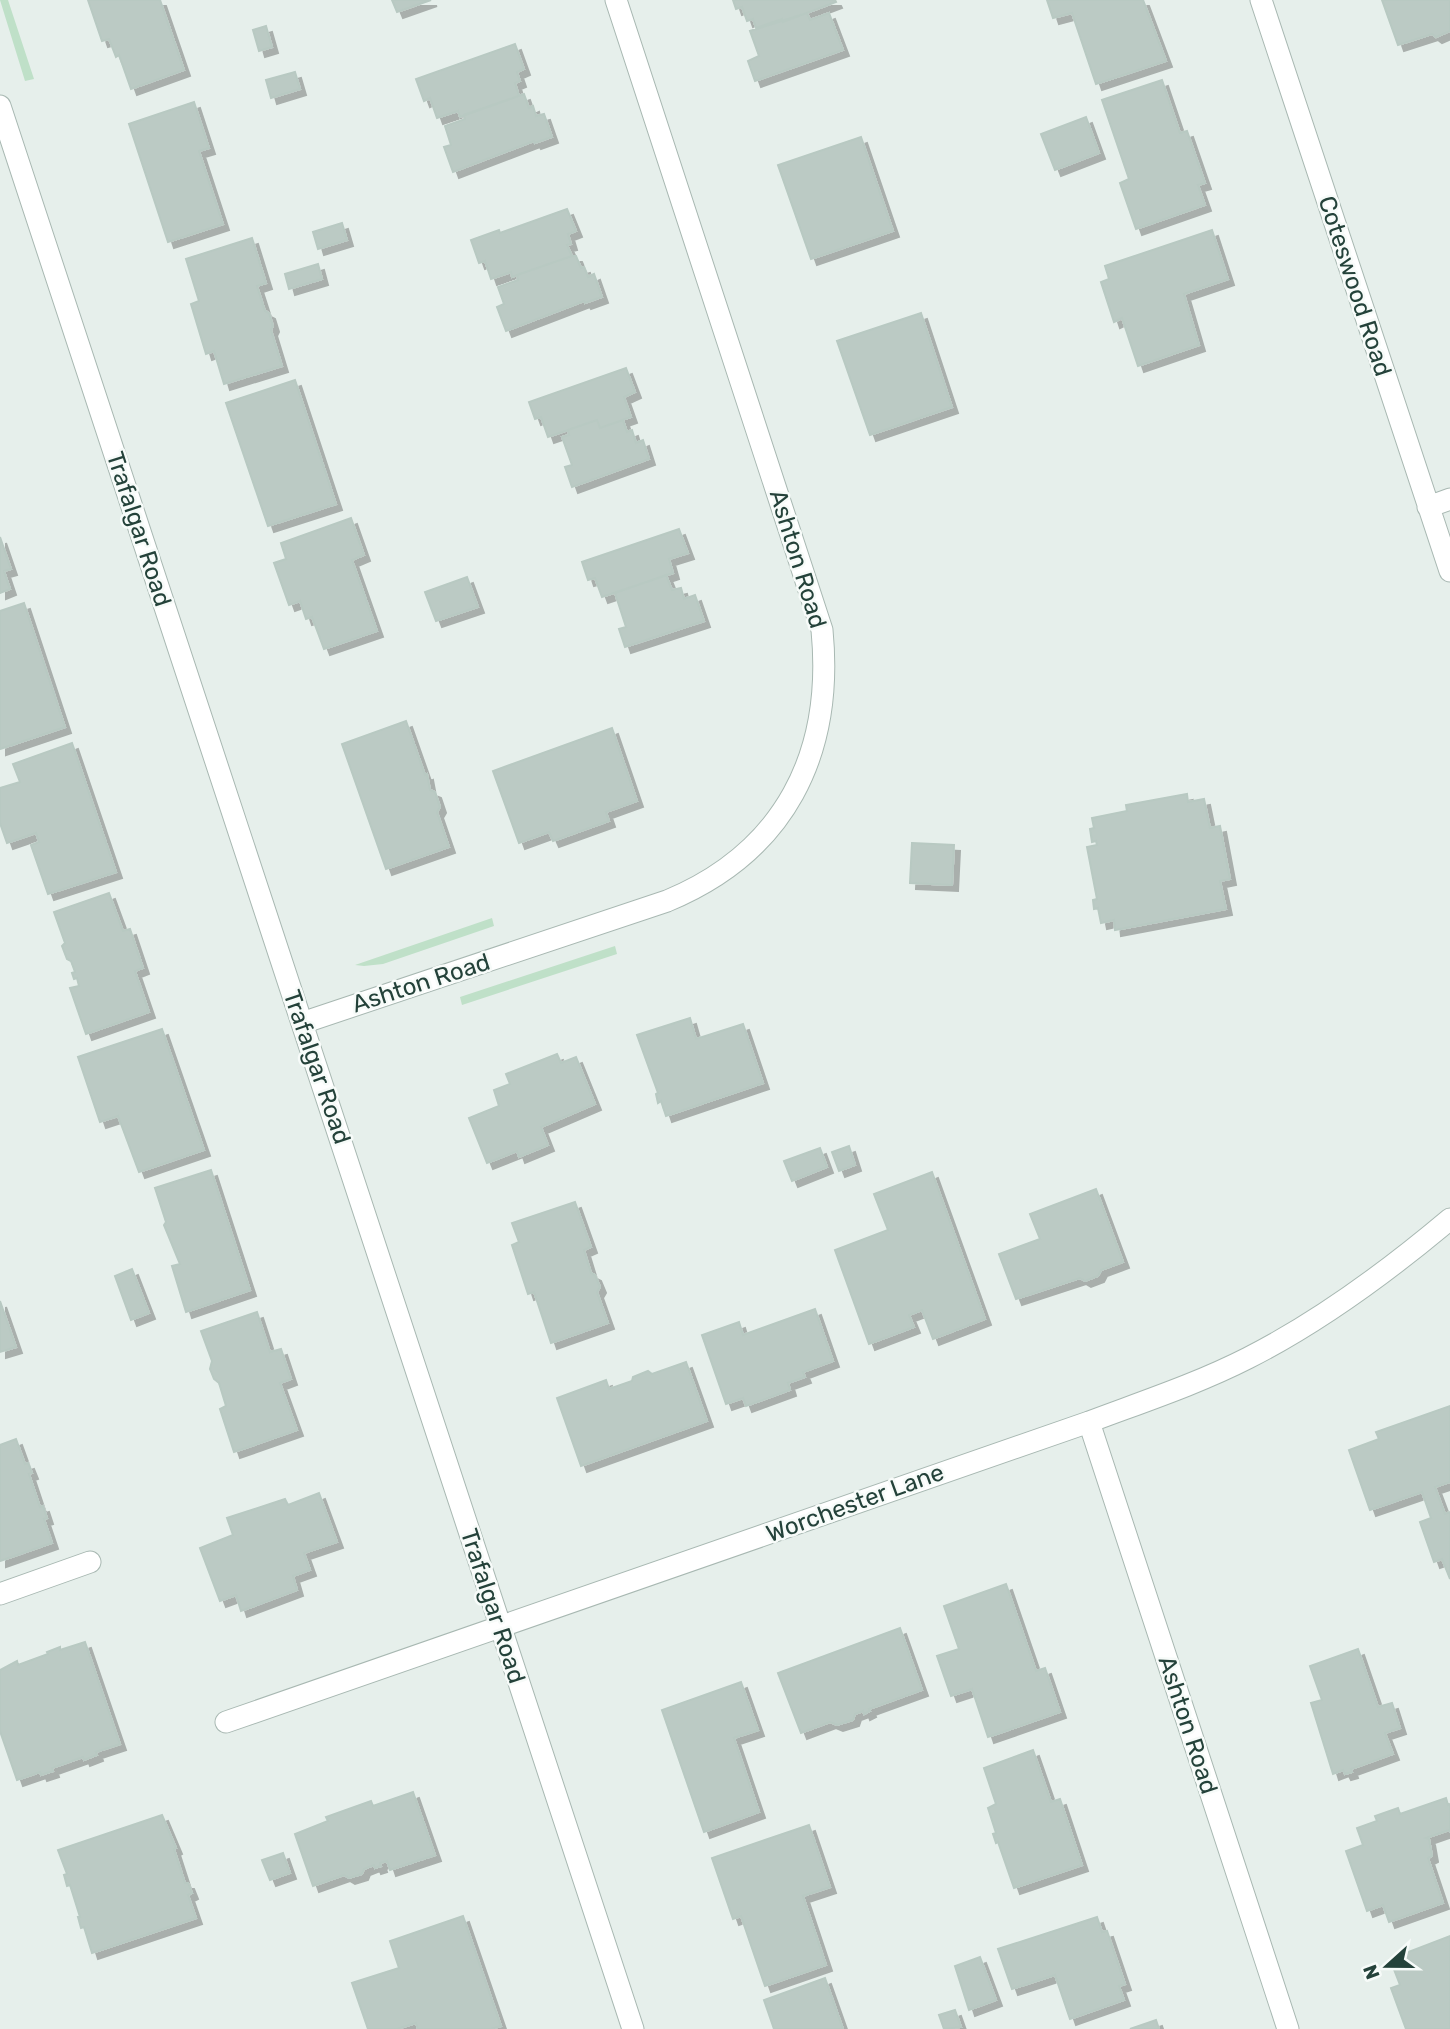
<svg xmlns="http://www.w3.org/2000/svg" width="1450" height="2029" font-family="Rubik,sans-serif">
<defs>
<filter id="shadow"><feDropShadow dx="6" dy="6" stdDeviation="0" flood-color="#0004"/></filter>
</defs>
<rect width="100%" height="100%" fill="#e6efeb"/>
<!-- green -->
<path fill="#bfe0c8" d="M0 0H8L34 79 25 81Z
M492 918 494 926 383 964 364 966 355 965Z
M615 946 617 954 462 1005 460 997Z"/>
<!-- building -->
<path fill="#bbcac4" stroke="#b8c9c2" stroke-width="2" filter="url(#shadow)" d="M88 0H160L184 70 131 89 119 55 116 57 109 39 102 41Z
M392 0H431L397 12Z
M733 0H835L836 2 783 22 782 19 756 28 753 19 747 21 742 7 736 9Z
M1047 0H1143L1166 61 1096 84 1072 13 1053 18Z
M1382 0H1450V31L1436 37 1432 34 1398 45Z
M807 13 810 20 829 13 843 50 755 81 748 61 759 56 750 31Z
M266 26 272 47 259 51 253 30Z
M515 44 524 69 517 72 520 81 515 83 519 96 460 117 458 111 437 118 430 98 424 101 416 79Z
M295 72 300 89 271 98 266 80Z
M1162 80 1180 133 1187 131 1205 183 1198 185 1205 205 1136 229 1120 183 1129 179 1102 100Z
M524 94 529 108 533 106 536 116 544 114 552 137 535 143 534 141 453 172 444 147 451 145 445 126 465 119 464 115Z
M194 102 209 148 199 151 223 224 168 242 129 124Z
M1086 117 1099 153 1055 170 1041 134Z
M861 137 893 231 811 259 778 165Z
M567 209 576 231 568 234 571 244 567 245 572 256 512 277 511 272 491 279 485 261 479 263 471 240 499 230 500 233Z
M342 223 347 240 318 249 313 232Z
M1212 230 1228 279 1184 294 1199 345 1138 366 1122 318 1114 322 1101 282 1109 279 1105 266Z
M252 238 266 283 257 286 265 311 269 313 273 326 271 330 282 366 224 384 214 351 206 354 191 304 199 301 186 259Z
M572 256H576L581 268 584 267 588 277 594 274 602 297 585 303 584 301 506 331 497 307 504 304 498 287 518 280 517 275Z
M318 264 322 279 289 289 285 274Z
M921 313 952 407 870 435 837 341Z
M626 368 635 392 624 397 631 417 600 428 597 420 548 437 541 417 535 419 529 402Z
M295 380 336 504 268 526 226 403Z
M597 420 600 428 623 420 627 432 632 430 636 443 643 440 649 459 572 487 565 467 572 465 562 437 569 435 568 430Z
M351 518 364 555 352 560 377 631 324 649 312 617 306 619 300 601 289 605 274 563 286 559 281 543Z
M679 529 688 553 669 559 673 573 602 597 595 578 588 580 582 562Z
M0 537 11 569 4 571 10 589 0 593Z
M666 575 672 590 681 588 684 599 695 595 704 621 625 647 619 629 626 627 615 593Z
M467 577 478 607 436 621 425 592Z
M24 603 65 727 0 749V611Z
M406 721 425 775 427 774 430 790 435 792 440 807 437 812 449 847 386 869 342 744Z
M612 728 637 801 606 812 609 821 553 841 549 832 519 843 493 771Z
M72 743 116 872 48 894 31 845 39 842 36 833 7 843 0 823V788L20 782 13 764Z
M1187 794 1188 802 1204 799 1210 828 1220 826 1230 879 1220 881 1226 909 1115 930 1114 920 1101 923 1098 908 1094 909 1093 900 1097 899 1087 847 1097 845 1096 841 1092 842 1090 829 1094 828 1092 818 1127 811 1126 805Z
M912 843 954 845 952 885 910 883Z
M109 893 123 931 130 929 143 968 135 971 149 1012 86 1034 70 988 79 986 77 978 74 979 72 973 75 972 71 961 67 959 62 946 65 943 54 912Z
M690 1018 696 1039 743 1024 763 1083 666 1116 661 1101 658 1103 656 1094 658 1093 637 1035Z
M162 1029 204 1150 139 1172 118 1116 100 1122 78 1057Z
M557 1054 561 1063 576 1057 595 1104 541 1127 548 1145 519 1157 517 1151 487 1163 469 1118 499 1106 494 1090 510 1084 506 1074Z
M849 1146 855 1165 839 1171 832 1152Z
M820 1148 827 1167 792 1181 784 1161Z
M211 1170 250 1290 186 1312 172 1266 180 1264 164 1225 166 1222 155 1188Z
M932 1172 985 1319 933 1339 922 1310 909 1315 914 1327 869 1344 835 1250 888 1230 874 1194Z
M1096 1189 1123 1262 1101 1270 1098 1276 1085 1281 1080 1278 1016 1299 999 1254 1040 1239 1030 1214Z
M575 1202 591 1247 584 1250 591 1273 595 1275 600 1287 597 1292 608 1323 551 1343 534 1292 528 1294 512 1245 519 1242 512 1223Z
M132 1269 149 1313 131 1320 115 1276Z
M0 1301 16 1347 0 1352Z
M815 1309 833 1361 803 1372 805 1377 788 1383 790 1390 746 1406 743 1398 726 1404 702 1335 739 1322 743 1335Z
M257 1312 270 1352 281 1349 291 1379 280 1383 297 1430 234 1452 220 1409 226 1406 219 1383 214 1379 210 1369 212 1361 201 1331Z
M686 1362 707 1421 581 1466 557 1398 606 1380 609 1389 632 1381 633 1377 648 1371 652 1374Z
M1450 1406V1482L1435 1487 1445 1514 1450 1512V1579L1442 1559 1434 1562 1420 1522 1431 1518 1422 1492 1370 1510 1349 1450 1379 1439 1376 1432Z
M16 1439 25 1464 28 1463 32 1473 29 1474 40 1507 43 1506 47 1518 44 1519 52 1543 0 1561V1445Z
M319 1493 337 1542 304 1553 310 1570 293 1576 297 1590 241 1611 236 1595 220 1601 200 1548 233 1535 227 1518 285 1499 288 1505Z
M1006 1584 1036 1671 1045 1668 1060 1712 988 1737 972 1689 951 1696 937 1656 959 1649 944 1606Z
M900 1628 922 1690 869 1709 870 1711 864 1714 863 1711 855 1714 853 1720 837 1725 830 1722 801 1733 778 1673Z
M85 1642 120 1744 96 1752 97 1755 84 1760 83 1757 52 1768 53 1771 41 1775 40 1772 17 1780 0 1731V1670L17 1661 18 1665 48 1654 47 1652 60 1647V1650Z
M1358 1649 1378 1707 1392 1703 1400 1728 1385 1733 1393 1754 1351 1769 1352 1772 1345 1774 1343 1770 1333 1774 1311 1703 1322 1700 1310 1666Z
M741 1682 758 1730 734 1738 759 1812 704 1832 662 1710Z
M1033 1750 1051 1802 1060 1799 1082 1865 1014 1888 998 1842 996 1843 993 1834 996 1833 988 1808 996 1804 984 1768Z
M413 1792 435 1855 390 1870 387 1861 380 1863 381 1866 375 1868 374 1865 364 1869 362 1874 349 1878 344 1875 313 1886 295 1834 328 1821 326 1817 371 1801 373 1806Z
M1446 1798 1448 1805 1450 1804V1832L1449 1830 1426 1838 1429 1839 1432 1856 1428 1858 1443 1903 1389 1922 1383 1905 1367 1911 1346 1851 1363 1845 1357 1828 1377 1821 1375 1816 1398 1808 1400 1814Z
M162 1815 176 1848 174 1849 185 1883H188L192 1893 188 1895 196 1918 92 1953 84 1927 81 1928 78 1917H80L70 1885 67 1886 64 1875 67 1874 58 1850Z
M809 1825 830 1887 803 1896 826 1965 765 1986 741 1916 733 1919 712 1858Z
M283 1853 290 1873 270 1880 262 1860Z
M463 1916 501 2026 491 2029H418L416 2023 397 2029H368L352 1983 399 1968 390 1941Z
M1097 1917 1102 1932 1107 1931 1125 1984 1119 1986 1124 2000 1070 2019 1055 1975 1012 1989 998 1949Z
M1450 1936V2029H1406L1391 1988 1400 1985 1390 1959Z
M980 1957 996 2000 969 2010 955 1966Z
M825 1978 843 2029H774L764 2000Z
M955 2010 961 2027 944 2029 939 2015Z
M1156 2020 1159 2029H1130Z"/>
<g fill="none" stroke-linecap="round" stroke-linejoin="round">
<!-- minor casing -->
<g stroke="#a8b8b2" stroke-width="23">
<path id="minor" d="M1261 0 1450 571
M0 106 633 2029
M1428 507 1450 499
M302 1023 667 901C785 852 834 754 822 630L616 0
M1089 1422 1288 2029
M0 1594 90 1562
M226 1722 1089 1422C1142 1402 1197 1384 1248 1358 1321 1321 1387 1272 1450 1219"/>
</g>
<!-- minor -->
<use href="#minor" stroke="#fff" stroke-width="21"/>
</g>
<g text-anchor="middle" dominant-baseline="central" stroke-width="5" stroke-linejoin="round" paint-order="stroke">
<!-- street labels -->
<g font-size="24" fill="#24423a" stroke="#f7fbf9">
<text transform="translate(1355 286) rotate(72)">Coteswood Road</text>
<text transform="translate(139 529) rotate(72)">Trafalgar Road</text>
<text transform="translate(798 559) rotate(73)">Ashton Road</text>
<text transform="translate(421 983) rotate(-18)">Ashton Road</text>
<text transform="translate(317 1067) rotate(71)">Trafalgar Road</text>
<text transform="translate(855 1503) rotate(-20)">Worchester Lane</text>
<text transform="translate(493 1606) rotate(72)">Trafalgar Road</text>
<text transform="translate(1188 1725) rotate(72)">Ashton Road</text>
</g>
</g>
<!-- north arrow -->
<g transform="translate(1387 1966) rotate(249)" stroke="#f7fbf9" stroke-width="5" paint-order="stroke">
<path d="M0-5L12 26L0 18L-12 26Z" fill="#24423a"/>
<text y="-10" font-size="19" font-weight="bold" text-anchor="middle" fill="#24423a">N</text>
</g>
</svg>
